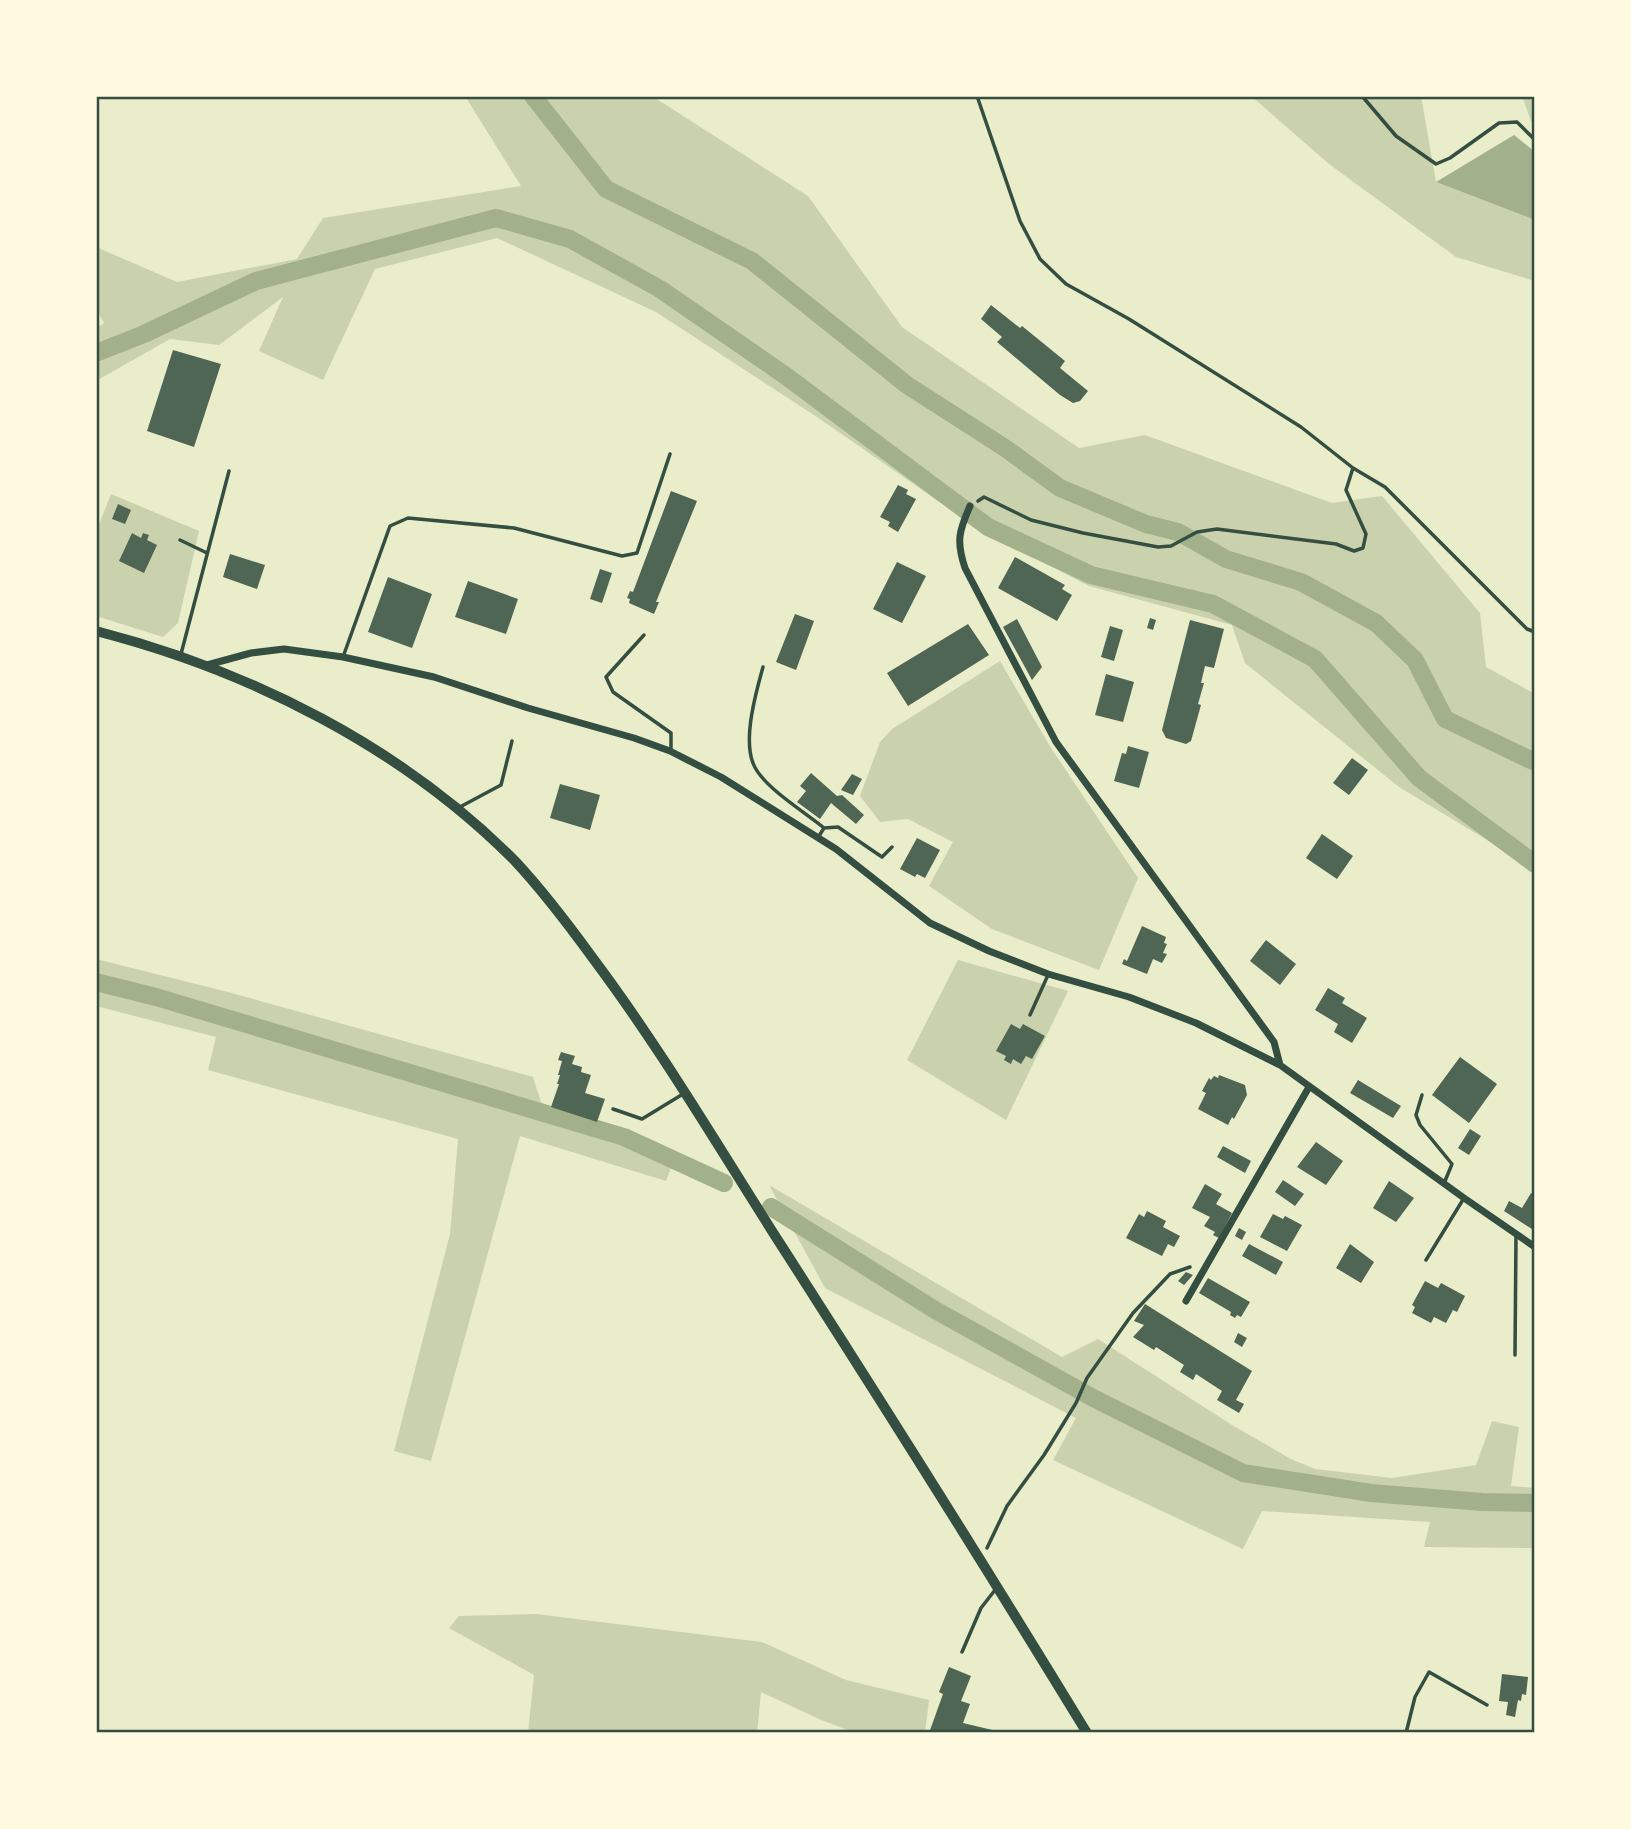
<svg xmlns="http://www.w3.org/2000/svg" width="1631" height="1829" font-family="'Times New Roman',serif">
<rect width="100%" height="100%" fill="#e9edc9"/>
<!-- green -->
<path fill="#cad2ad" d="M465 96H652L808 196 902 327 1079 448 1145 435 1332 503 1382 496 1480 613 1486 667 1535 694V869L1399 787 1245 663 1232 625 1089 586 971 524 820 419 656 312 497 238 375 269 323 380 259 351 283 297 219 345 170 339 96 381V328L104 323 96 308V247L177 282 297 259 323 218 521 186Z
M1251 96H1421L1436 182 1535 220V281L1456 257 1329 164Z
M1522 96H1535V125L1531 121Z
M111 494 199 531 178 623 163 637 96 616V532Z
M1000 661 1051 748 1138 878 1099 970 992 929 929 886 953 842 908 819 880 822 860 796 880 742 892 729Z
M96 959 228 992 533 1077 543 1108 606 1128 624 1130 676 1154 666 1181 520 1136 431 1461 394 1451 450 1234 458 1139 208 1070 216 1037 96 1006Z
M958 960 1068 991 1006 1120 907 1060Z
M769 1185 1062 1357 1098 1339 1232 1425 1291 1459 1315 1469 1392 1478 1476 1465 1492 1421 1519 1427 1511 1486 1535 1488V1548L1424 1547 1430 1522 1262 1511 1243 1549 1053 1460 1076 1418 825 1288Z
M536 1614 762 1642 846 1680 929 1700 925 1733H855L819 1719 761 1692 757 1733H528L534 1675 449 1628 459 1616Z"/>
<!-- water -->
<path fill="#a3b18a" d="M1514 135 1535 152V220L1436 182Z"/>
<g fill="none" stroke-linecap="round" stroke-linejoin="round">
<!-- canal -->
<path stroke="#a3b18a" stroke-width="18" d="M533 96 606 189 752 261 907 385 1005 448 1060 488 1146 524 1178 532 1226 559 1301 582 1376 623 1415 660 1445 719 1535 762
M96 353 144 334 256 281 496 218 570 239 660 289 786 376 988 527 1091 575 1213 604 1315 659 1419 778 1535 864
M96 982 156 997 624 1137 724 1183
M771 1207 935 1310 1095 1399 1243 1473 1371 1493 1482 1502 1535 1503"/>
</g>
<!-- building -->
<path fill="#4f6655" d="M991 305 1020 328 1022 326 1065 361 1060 368 1088 391 1080 401 1073 403 1060 395 997 342 1002 337 981 319Z
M173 350 221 364 194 447 147 431Z
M898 485 908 490 906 494 916 499 898 532 888 526 890 522 880 517Z
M671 491 697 501 656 602H659L654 614 629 603 630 599 627 598 630 591 633 592Z
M118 504 131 510 125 524 112 519Z
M132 533 141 538 143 533 149 535 147 540 157 545 144 573 119 561Z
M230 554 265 565 257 589 223 577Z
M1015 557 1065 585 1062 589 1072 595 1057 621 998 588Z
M897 562 926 576 902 623 873 609Z
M600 569 612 573 602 603 590 599Z
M388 577 432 594 412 648 368 632Z
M468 581 518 599 506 634 455 617Z
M795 614 814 621 796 670 776 662Z
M1150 618 1156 620 1153 630 1147 628Z
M1017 619 1042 667 1032 680 1003 627Z
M1190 620 1224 629 1214 668 1205 666 1201 683H1204L1198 704 1201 705 1191 741 1186 744 1166 738 1162 730Z
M968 624 989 655 908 706 887 673Z
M1110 626 1123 630 1114 661 1101 657Z
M1106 674 1134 682 1123 722 1095 715Z
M1128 746 1149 752 1139 788 1114 781 1122 753 1126 754Z
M1352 758 1368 770 1349 795 1333 783Z
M811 773 837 796 842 795 864 815 856 824 831 803 820 819 797 802 806 791 800 786Z
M852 774 862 779 853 795 841 790Z
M560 784 600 795 590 830 550 818Z
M1322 834 1353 856 1337 879 1306 858Z
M917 838 940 850 925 878 917 874 915 877 900 869Z
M1142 926 1166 937 1164 943 1167 944 1163 953 1167 954 1162 963 1153 959 1147 974 1122 964 1124 959 1127 961Z
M1266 940 1296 964 1280 985 1250 961Z
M1328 988 1345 998 1342 1003 1367 1018 1352 1043 1334 1032 1338 1024 1315 1010Z
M1011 1024 1020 1029 1023 1024 1045 1036 1032 1059 1026 1056 1021 1064 1013 1059 1011 1064 1004 1060 1006 1056 996 1051Z
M561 1052 575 1056 572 1064 582 1067 581 1072 591 1075 585 1093 605 1099 597 1122 551 1107 559 1084H557L560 1075H558L562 1061 558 1060Z
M1460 1057 1497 1084 1469 1123 1432 1095Z
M1219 1075 1245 1085 1247 1095 1234 1119 1232 1117 1228 1125 1198 1109 1206 1093 1202 1091 1209 1078 1211 1080 1214 1076 1218 1078Z
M1358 1080 1401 1106 1393 1118 1350 1093Z
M1470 1129 1481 1136 1469 1155 1458 1148Z
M1316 1142 1343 1161 1326 1185 1297 1167Z
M1223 1146 1251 1161 1245 1173 1217 1157Z
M1283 1180 1304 1194 1295 1206 1275 1192Z
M1389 1181 1414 1198 1396 1222 1373 1208Z
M1205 1184 1222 1194 1216 1204 1232 1213 1219 1238 1213 1235 1215 1232 1204 1226 1210 1217 1192 1208Z
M1531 1193 1535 1195V1231L1504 1211 1509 1201 1522 1208Z
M1147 1211 1166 1221 1163 1227 1180 1236 1174 1247 1168 1244 1162 1256 1126 1238 1139 1214 1144 1217Z
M1273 1214 1283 1219 1285 1216 1302 1225 1287 1251 1260 1237Z
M1239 1228 1246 1232 1242 1240 1235 1236Z
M1249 1244 1283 1262 1276 1275 1242 1256Z
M1350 1244 1374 1262 1361 1283 1336 1268Z
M1186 1272 1193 1275 1184 1285 1178 1281Z
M1208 1278 1250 1302 1241 1317 1237 1315 1235 1318 1230 1315 1231 1312 1199 1293Z
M1425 1281 1438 1288 1441 1283 1465 1296 1457 1312 1453 1310 1446 1323 1434 1317 1431 1323 1412 1313 1415 1307 1412 1305Z
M1145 1304 1252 1371 1236 1400 1244 1404 1239 1413 1217 1400 1222 1391 1196 1374 1193 1380 1180 1372 1184 1365 1156 1347 1154 1350 1133 1337 1144 1325 1134 1321Z
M1238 1333 1247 1338 1242 1347 1234 1342Z
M949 1667 971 1676 961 1701 970 1704 963 1723 1005 1733H929L943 1694 939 1692Z
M1502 1674 1528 1677 1526 1695 1522 1694 1521 1701 1518 1700 1515 1717 1506 1715 1508 1702 1499 1701Z"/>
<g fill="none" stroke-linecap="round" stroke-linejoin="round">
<!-- path -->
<path stroke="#344e41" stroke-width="3.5" d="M977 96 1020 221 1040 259 1066 284 1129 319 1301 427 1353 468 1385 487 1527 629 1535 632
M1362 96 1396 136 1436 164 1450 158 1499 123 1517 122 1535 140
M978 501 984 497 1031 520 1083 533 1158 547 1171 546 1197 532 1217 529 1336 544 1354 551 1363 548 1366 534 1346 490 1353 468
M987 1548 1007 1506 1044 1455 1076 1403 1087 1378 1133 1313 1170 1274 1190 1267
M1406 1733 1415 1697 1429 1672 1487 1705"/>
<!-- service -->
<path stroke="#344e41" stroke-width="3.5" d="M180 540 207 553
M644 635 606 677 613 692 671 733V749
M181 654 229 471
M343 657 390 526 408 518 514 528 622 556 637 553 670 454
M763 667C756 692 743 738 753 763 761 786 805 812 824 828
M458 808 501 785 512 741
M819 836 824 828 838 827 882 857 892 847
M1030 1015 1048 975
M1422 1095 1416 1115 1420 1125 1452 1164 1445 1181
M613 1109 642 1119 683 1094
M1426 1260 1464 1198
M1515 1355 1516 1235
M962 1652 981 1608 995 1590"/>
<!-- minor -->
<path stroke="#344e41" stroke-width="7" d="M970 506C959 531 956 541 965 568L1056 742 1274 1042 1280 1065
M207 665 251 653 284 649 343 657 434 677 528 708 634 738 670 751 721 777 836 849 930 923 989 951 1048 974 1129 997 1196 1023 1280 1065 1464 1198 1535 1247
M1186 1301 1309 1087"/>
<!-- secondary -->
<path stroke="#344e41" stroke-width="10" d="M96 631C251 671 402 747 515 861 543 891 568 924 592 957 661 1049 719 1148 781 1245 885 1407 987 1569 1087 1733"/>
</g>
<!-- border -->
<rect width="1631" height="1829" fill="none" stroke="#fefae0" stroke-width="196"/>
<rect x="98" y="98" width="1435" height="1633" fill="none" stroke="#344e41" stroke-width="2.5"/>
</svg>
